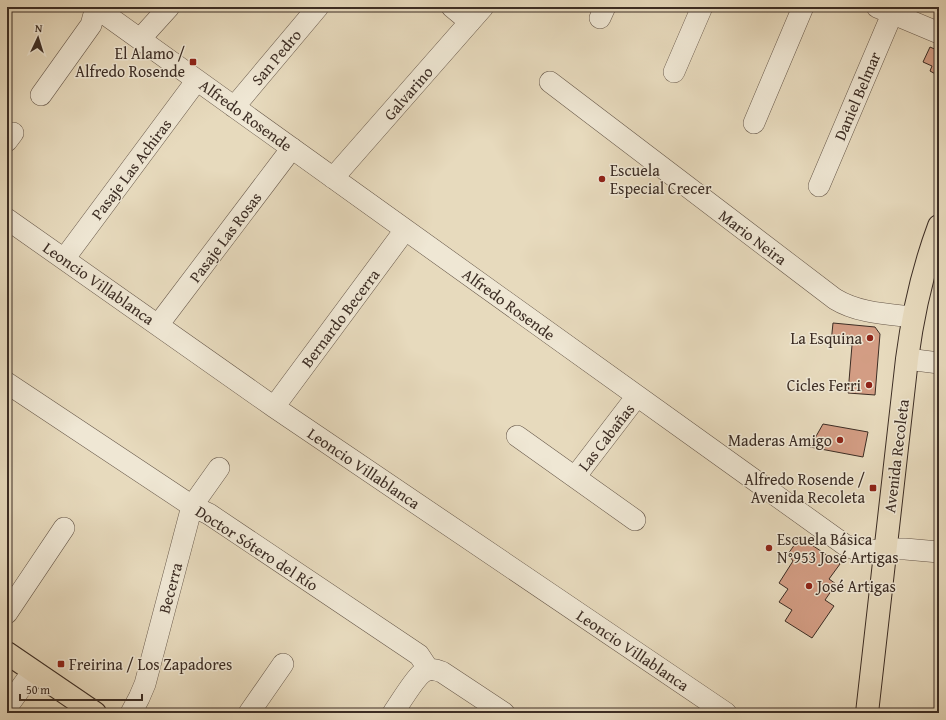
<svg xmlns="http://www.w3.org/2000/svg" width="946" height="720" font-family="'Gentium Book Plus',serif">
<rect width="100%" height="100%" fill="#e7dabd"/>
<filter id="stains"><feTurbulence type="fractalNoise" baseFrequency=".005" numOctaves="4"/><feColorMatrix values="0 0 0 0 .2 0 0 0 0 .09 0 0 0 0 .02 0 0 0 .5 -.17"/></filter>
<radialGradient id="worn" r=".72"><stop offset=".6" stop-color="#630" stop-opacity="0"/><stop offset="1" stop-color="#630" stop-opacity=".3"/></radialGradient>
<!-- building -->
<path fill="#d39d84" stroke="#3c2d24" d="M930 47 939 51V76L930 71 932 66 923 62Z
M833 323 875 327 880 334 875 395 848 393 852 345 831 343Z
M823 424 868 432 863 457 810 447Z
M800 537 840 564 829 579 836 584 825 600 834 606 812 638 785 621 792 610 779 602 788 589 779 583 793 561 788 554Z"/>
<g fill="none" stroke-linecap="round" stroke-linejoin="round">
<!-- minor casing -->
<g stroke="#67584a" stroke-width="22">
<path id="minor" d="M95 7 845 545 857 550 865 552 885 549H905L939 552
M452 7 470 22
M877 7 939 33
M600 18 605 7
M140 39 169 7
M674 72 702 7
M550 82 835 299C858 313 886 314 913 317
M41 95 91 25 96 7
M234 107 318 7
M754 123 803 7
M7 141 13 133
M333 178 483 7
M819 186 895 7
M7 219 274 407 726 713
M64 259 197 80
M158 325 292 148
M907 359 939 363
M7 383 192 506 209 514 419 655 429 670
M274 407 405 230
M517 436 635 520
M575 477 637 396
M7 613 64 528
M7 707 33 671
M131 713 139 698 145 684 192 506 219 468
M249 713 283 664
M393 713C400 703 413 681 421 674 427 668 435 669 442 672L504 713"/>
</g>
<!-- major casing -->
<g stroke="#3c2d24" stroke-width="24">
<path id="major" d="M7 653 95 713
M867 713 907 359C913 313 923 269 939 226"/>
</g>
<!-- minor -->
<use href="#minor" stroke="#efe7d4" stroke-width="21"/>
<!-- major -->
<use href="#major" stroke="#e7dabd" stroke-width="22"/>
</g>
<!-- markers -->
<g fill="#8f2418" stroke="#efe7d4" stroke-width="1.5">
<rect x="189" y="58" width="8" height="8" rx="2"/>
<circle cx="602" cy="179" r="4"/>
<circle cx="870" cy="338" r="4"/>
<circle cx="869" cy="385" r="4"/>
<circle cx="840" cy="440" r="4"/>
<rect x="869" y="484" width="8" height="8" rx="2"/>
<circle cx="769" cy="548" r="4"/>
<circle cx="809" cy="586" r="4"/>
<rect x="57" y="660" width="8" height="8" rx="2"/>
</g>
<g text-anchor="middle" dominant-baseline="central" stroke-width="3" stroke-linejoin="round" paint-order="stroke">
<!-- poi labels -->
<g font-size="16" fill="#3c2d24" stroke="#efe7d4" text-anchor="end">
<text x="185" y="53">El Alamo /<tspan x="185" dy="18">Alfredo Rosende</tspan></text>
<text x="610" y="170" text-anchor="start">Escuela<tspan x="610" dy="18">Especial Crecer</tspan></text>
<text x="862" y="338">La Esquina</text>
<text x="861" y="385">Cicles Ferri</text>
<text x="832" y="440">Maderas Amigo</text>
<text x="865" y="479">Alfredo Rosende /<tspan x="865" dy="18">Avenida Recoleta</tspan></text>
<text x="777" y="539" text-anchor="start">Escuela Básica<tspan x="777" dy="18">N°953 José Artigas</tspan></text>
<text x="817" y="586" text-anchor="start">José Artigas</text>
<text x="69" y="664" text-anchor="start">Freirina / Los Zapadores</text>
</g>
<!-- street labels -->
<g font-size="16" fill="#3c2d24" stroke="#efe7d4">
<text transform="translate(276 57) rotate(-50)">San Pedro</text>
<text transform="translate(408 93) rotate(-49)">Galvarino</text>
<text transform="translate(857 96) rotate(-67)">Daniel Belmar</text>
<text transform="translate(246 115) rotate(36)">Alfredo Rosende</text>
<text transform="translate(131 169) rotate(-53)">Pasaje Las Achiras</text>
<text transform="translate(225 237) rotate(-53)">Pasaje Las Rosas</text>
<text transform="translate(753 237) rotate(37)">Mario Neira</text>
<text transform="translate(99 283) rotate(35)">Leoncio Villablanca</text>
<text transform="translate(509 304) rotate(36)">Alfredo Rosende</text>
<text transform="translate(340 318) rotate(-53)">Bernardo Becerra</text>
<text transform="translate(606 437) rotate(-52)">Las Cabañas</text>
<text transform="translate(896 456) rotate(-83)">Avenida Recoleta</text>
<text transform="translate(364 468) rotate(34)">Leoncio Villablanca</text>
<text transform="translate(257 548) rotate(33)">Doctor Sótero del Río</text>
<text transform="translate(170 588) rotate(-75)">Becerra</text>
<text transform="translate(633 650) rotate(34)">Leoncio Villablanca</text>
</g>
</g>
<!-- margin -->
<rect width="946" height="720" fill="none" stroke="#e7dabd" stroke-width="24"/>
<rect x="8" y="8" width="930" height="704" fill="none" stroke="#3c2d24" stroke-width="2"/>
<rect x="12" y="12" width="922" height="696" fill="none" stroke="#3c2d24"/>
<!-- north arrow -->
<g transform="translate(38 38) rotate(4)" stroke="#efe7d4" stroke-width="3" paint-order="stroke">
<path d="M0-3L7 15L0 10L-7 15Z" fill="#3c2d24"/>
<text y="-6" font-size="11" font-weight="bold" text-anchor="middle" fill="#3c2d24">N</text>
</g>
<!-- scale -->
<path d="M20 694v6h122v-6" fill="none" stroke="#3c2d24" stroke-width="2"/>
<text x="26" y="694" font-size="12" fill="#3c2d24" stroke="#efe7d4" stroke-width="3" paint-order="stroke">50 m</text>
<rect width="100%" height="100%" filter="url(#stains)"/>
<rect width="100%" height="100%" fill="url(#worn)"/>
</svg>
